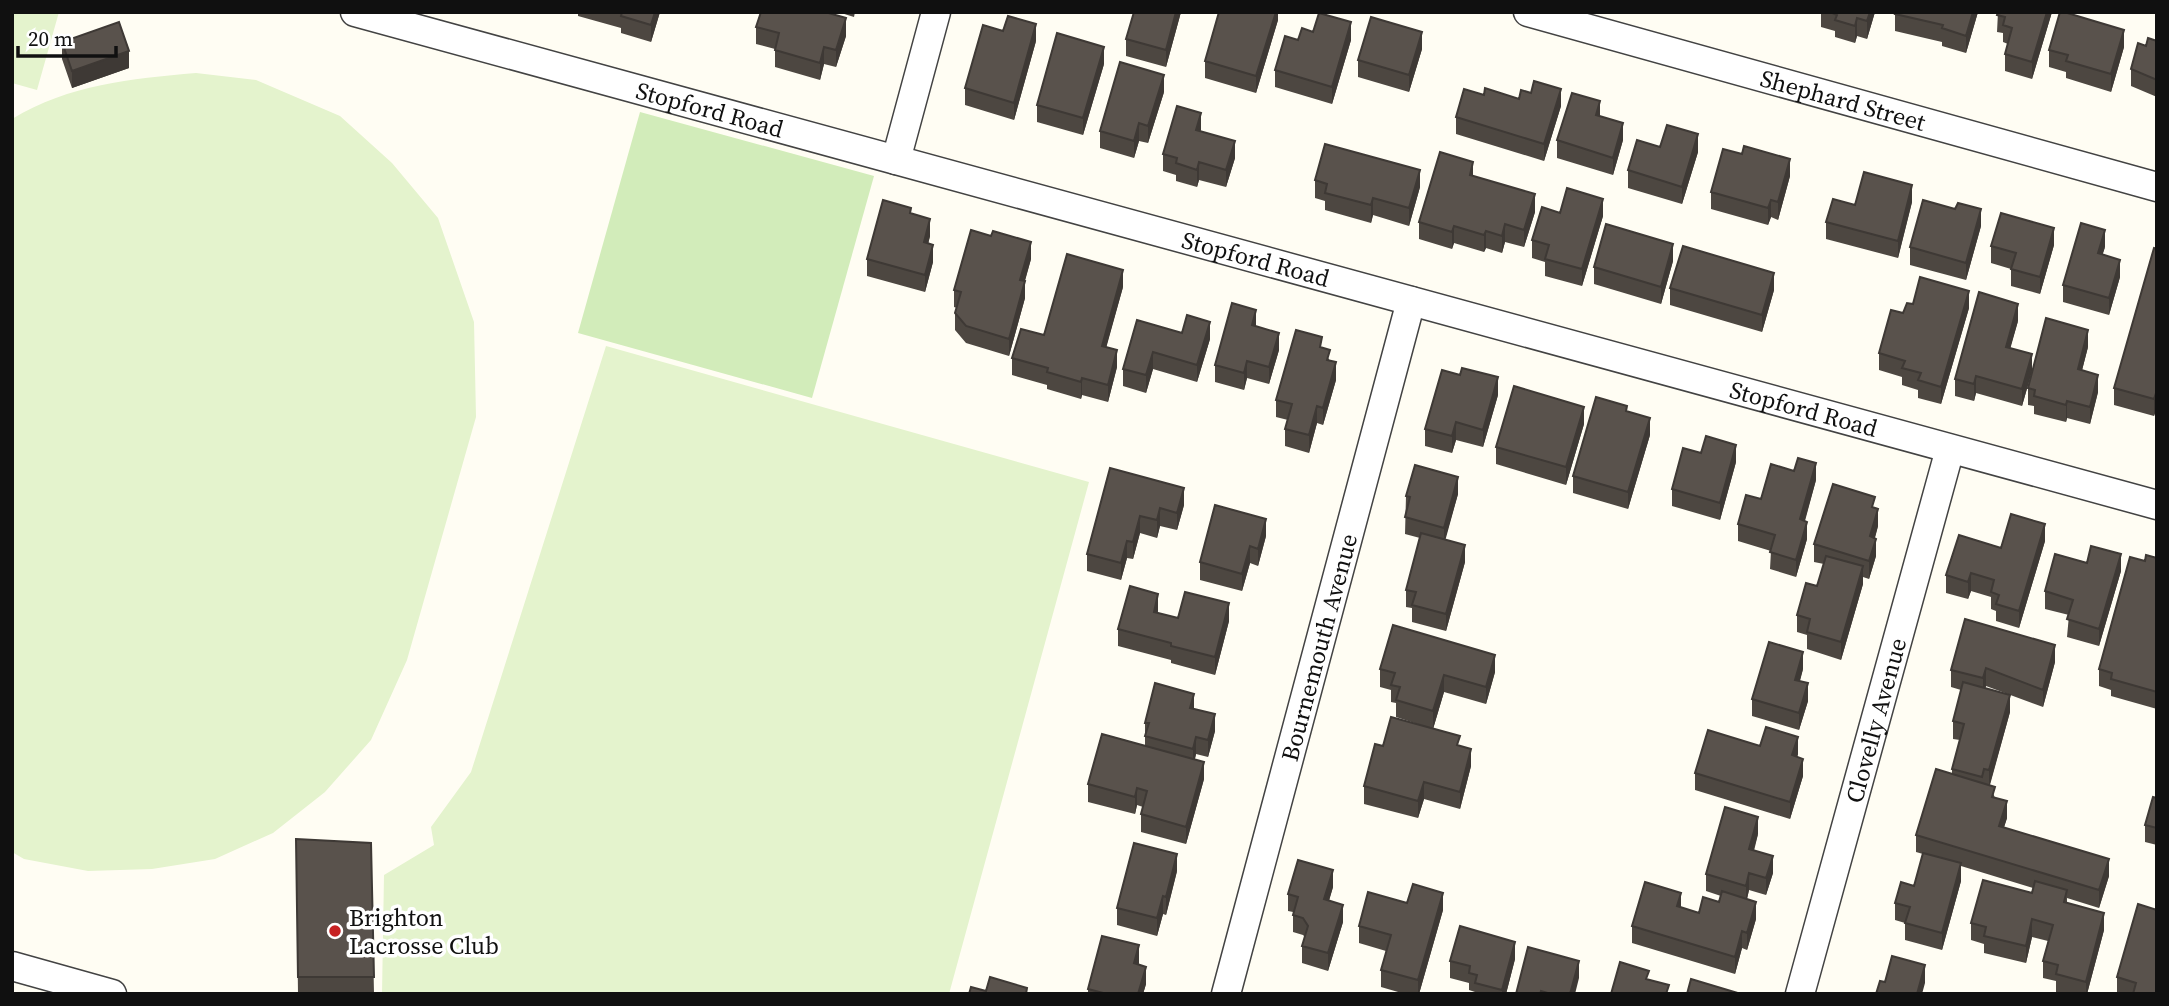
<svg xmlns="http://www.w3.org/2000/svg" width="2169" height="1006" font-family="'Source Serif 4',serif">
<rect width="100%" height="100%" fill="#fffdf3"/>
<!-- green -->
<path fill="#d2ecba" d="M640 112 874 176 812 398 578 333Z"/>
<!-- pitch -->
<path fill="#e4f3cd" d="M12 12H59L37 90 12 83Z
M196 73 256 80 340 116 392 163 438 218 474 322 476 417 407 660 371 740 325 792 273 833 215 859 152 869 88 871 24 859 12 852V119C70 84 130 79 196 73Z
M606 346 1089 482 949 994H382L384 875 434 845 431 827 471 772Z"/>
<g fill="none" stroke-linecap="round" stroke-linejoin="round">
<!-- street casing -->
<g stroke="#434343" stroke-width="31">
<g id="street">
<path id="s1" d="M355 12 2157 505"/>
<path id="s2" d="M1528 12 2157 187"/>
<path d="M896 160 936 12"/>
<path d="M12 966 112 994"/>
<path id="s3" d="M1226 994 1411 301"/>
<path id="s4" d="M1800 994 1950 449"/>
</g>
</g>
<!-- street -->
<use href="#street" stroke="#fff" stroke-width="28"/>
</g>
<!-- wall -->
<path fill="#4d4741" d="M578 12H660L651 42 621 33V28L578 16Z
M838 12H855L854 17Z
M1181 12 1166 67 1126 56V39Z
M1278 12V20L1256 93 1205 78V61Z
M1821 12H1875L1867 39 1857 36 1855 43 1835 37V31L1821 27Z
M1978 12 1966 53 1942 46V42L1895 31V14Z
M1998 12H2052L2032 79 2005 71V54L2008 44 2003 42V33L1997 32Z
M756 27 846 36 836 67 824 64 820 80 775 67V49L756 44Z
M1313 32 1351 40 1332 104 1275 87V70Z
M1036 41 1014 120 965 105V88Z
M2157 41V97L2131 86V69L2146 46Z
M62 42 129 68 72 88 62 59Z
M2124 47 2111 92 2066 78V72L2049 67V50Z
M1422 49 1409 92 1358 77V60Z
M1104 64 1083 135 1037 122V105Z
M1164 92 1148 143 1139 141 1134 158 1100 148V131Z
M1484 95 1519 99 1561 106 1544 161 1456 134V117Z
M1600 116 1623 140 1613 175 1557 158V140Z
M1201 131 1235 158 1226 187 1199 180 1197 187 1176 181V175L1163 171V154Z
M1660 147 1698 152 1682 204 1628 188V170Z
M1742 154 1790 176 1778 220 1771 217 1768 225 1711 209V192Z
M1473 176 1535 212 1524 247 1505 242 1502 253 1486 248 1484 252 1454 243 1452 249 1419 239V222Z
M1315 180 1420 187 1409 226 1373 215 1371 223 1325 210V201L1315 198Z
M1912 202 1898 258 1826 239V222L1855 205Z
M911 213 930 236 928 244 933 262 925 292 867 276V259Z
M1560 213 1603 216 1582 286 1545 276V262L1532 258V240Z
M1981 226 1966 280 1910 265V247Z
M2054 245 2040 294 2011 286V269L1991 263V246Z
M2105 247 2102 255 2120 277 2109 315 2063 302V285Z
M2157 249V407L2154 416 2114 405V388Z
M1031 259 1025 281V298L1009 356 966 343 955 330V313L957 308 954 307V290Z
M1673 261 1661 304 1594 284V267Z
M1123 287 1106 347 1117 367 1108 402 1082 395 1081 399 1047 389V385L1012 375V358L1044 335Z
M1670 288 1774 290 1762 332 1670 305Z
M1913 304 1969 308 1941 404 1918 398V390L1902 385V377L1879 370V353L1903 313Z
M2018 321 2010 348 2032 371 2022 406 1976 393 1974 401 1955 396V379Z
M1256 327 1279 350 1269 384 1247 378 1244 390 1215 382V365Z
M1182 333 1210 339 1197 382 1153 369 1146 393 1123 386V369Z
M2088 347 2082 370 2098 392 2090 424 2067 418 2066 422 2034 414V406L2028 405V388Z
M1322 348 1330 361 1336 380 1323 425 1317 423 1309 453 1285 446V429L1288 420 1276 417V400Z
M1498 395 1483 447 1456 440 1452 453 1425 446V429Z
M1584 424 1566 485 1496 464V447Z
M1650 435 1628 509 1573 493V476Z
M1736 462 1720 520 1672 506V489Z
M1110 468 1184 505 1177 530 1160 526 1157 538 1140 533 1133 559 1127 558 1121 580 1087 571V554Z
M1816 480 1805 521 1807 539 1796 577 1770 569 1771 551 1738 541V524L1761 499Z
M1458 494 1445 539 1465 562 1446 631 1412 622V608L1406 607V590L1420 538 1405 534 1406 496Z
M1875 508 1878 526 1875 538 1876 556 1869 579 1863 577V584L1841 660 1807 649V635L1797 632V615L1817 586 1824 564 1814 562V544Z
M1266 536 1258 566 1250 563 1242 591 1200 580V562Z
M2045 541 2019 628 1996 621V611L1991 609V597L1971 591 1968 599 1946 593V575L2001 548Z
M2157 558V709L2111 696V690L2099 686V669L2145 561Z
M2087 563 2121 571 2099 646 2067 637 2069 615 2045 609V591Z
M1158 611 1157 613 1178 618 1229 621 1215 675 1171 663V660L1118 646V629Z
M2055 662 2043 707 1986 686 1985 688 2010 712 1990 785 1995 798 2007 818 2004 827 2109 876 2099 908 2067 898V902L2104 930 2087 994H2064L2056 992V981L2043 978V961L2048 941 2032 937 2026 963 1984 953V944L1971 940V923L2032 893 2033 888 1961 866V881L1942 950 1905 940V923L1895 920V903L1914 886 1923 854 1916 852V835L1952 774V769L1960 740 1953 739V721L1961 690 1951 687V670Z
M1380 669 1495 672 1486 704 1444 692 1433 729 1396 717V703L1391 702V690L1380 687Z
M1803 669 1800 681 1808 701 1799 730 1752 716V699Z
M1194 709 1215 731 1208 757 1196 754 1195 759 1204 779 1186 844 1141 832V814L1143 807 1137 805 1135 814 1088 802V784L1145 745V723Z
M1460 745 1471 766 1460 809 1424 799 1418 818 1364 804V786L1383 746Z
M1760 746 1798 754 1797 757 1803 776 1790 819 1695 790V773Z
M2157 798V845L2145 842V825Z
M1758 834 1754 851 1773 873 1766 895 1749 890 1747 899 1756 919 1747 950 1742 948 1735 974 1632 943V926L1699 913 1719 902 1721 896 1706 891V874Z
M296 839 371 843 374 994H298Z
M1177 871 1166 915 1163 914 1157 936 1117 925V908Z
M1333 887 1329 901 1343 922 1328 971 1302 963V946L1305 937 1303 935 1293 932V912L1288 911V894Z
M1407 903 1443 910 1419 994H1405L1381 987V970L1386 951 1359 943V926Z
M2157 910V994H2117V977Z
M1515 959 1506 994H1475V992L1469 990V983L1450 978V961Z
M1139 963 1138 965 1146 984 1143 994H1088V989Z"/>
<!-- shaded-wall -->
<path fill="#3e3935" d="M655 12H660L651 42V25Z
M1176 12H1181L1166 67V50Z
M1276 12H1278V20L1256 93V76Z
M1870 12H1875L1867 39V21Z
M1973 12H1978L1966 53V36Z
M2047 12H2052L2032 79V62Z
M846 18V36L836 67V50Z
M1857 18V36L1855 43V26Z
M1351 22V40L1332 104V87Z
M1036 24V41L1014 120V103Z
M2124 30V47L2111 92V74Z
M1422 32V49L1409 92V75Z
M824 47V64L820 80V63Z
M1104 47V64L1083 135V118Z
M129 51V68L72 88V71Z
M1164 75V92L1148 143V126Z
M1561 89V106L1544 161V144Z
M1600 101V118L1596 115Z
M1201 113V130L1196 147V130Z
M1139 123V141L1134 158V141Z
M1623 123V140L1613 175V158Z
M1698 134V152L1682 204V187Z
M1235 141V158L1226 187V170Z
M1790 159V176L1778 220V202Z
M1199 162V180L1197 187V170Z
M1473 162V179L1470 175Z
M1420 170V187L1409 226V208Z
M1912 185V202L1898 258V241Z
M1535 194V212L1524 247V230Z
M1373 198V215L1371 223V205Z
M1603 199V216L1582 286V269Z
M1771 200V217L1768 225V208Z
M1981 209V226L1966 280V263Z
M930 219V236L924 260V242Z
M1505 224V242L1502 253V236Z
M1454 226V243L1452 249V232Z
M2054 228V245L2040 294V277Z
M2105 230V247L2098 270V253Z
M1486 231V248L1484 252V235Z
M1031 242V259L1020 297V280Z
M1673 244V261L1661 304V287Z
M933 245V262L925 292V275Z
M2120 260V277L2109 315V298Z
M1123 270V287L1102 363V346Z
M1774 273V290L1762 332V315Z
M1025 281V298L1009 356V339Z
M1969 291V308L1941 404V387Z
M2018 304V321L2006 364V347Z
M1256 310V327L1252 325Z
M1210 322V339L1197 382V365Z
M2088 330V347L2078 386V369Z
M1279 333V350L1269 384V367Z
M1117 350V367L1108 402V385Z
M1153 352V369L1146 393V375Z
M2032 354V371L2022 406V389Z
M1247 361V378L1244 390V373Z
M1336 362V380L1323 425V408Z
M2098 375V392L2090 424V407Z
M1976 376V393L1974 401V384Z
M1498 377V395L1483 447V430Z
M1082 378V395L1081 399V382Z
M2157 390V407L2154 416V399Z
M2067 401V418L2066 422V405Z
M1317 406V423L1309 453V435Z
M1584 407V424L1566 485V467Z
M1650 418V435L1628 509V492Z
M1456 422V440L1452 453V436Z
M1736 445V462L1720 520V503Z
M1816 463V480L1800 537V519Z
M1458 477V494L1444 545V528Z
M1184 488V505L1177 530V513Z
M1160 508V526L1157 538V520Z
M1878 509V526L1870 554V536Z
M1140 516V533L1133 559V542Z
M1266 519V536L1258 566V549Z
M1807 522V539L1796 577V560Z
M2045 524V541L2019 628V611Z
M1876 539V556L1869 579V561Z
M1127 541V558L1121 580V563Z
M1465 545V562L1446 631V614Z
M1250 546V563L1242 591V574Z
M2121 554V571L2099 646V629Z
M1863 566V584L1841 660V642Z
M1971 573V591L1968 599V582Z
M1158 594V611L1154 629V612Z
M1229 603V621L1215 675V657Z
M2055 645V662L2043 707V690Z
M1803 652V669L1795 697V680Z
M1495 655V672L1486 704V687Z
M1986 668V686L1983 696V678Z
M1444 675V692L1433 729V711Z
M1808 683V701L1799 730V713Z
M1194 694V711L1190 708Z
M2010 695V712L1989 787V770Z
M1215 714V731L1208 757V740Z
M1196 737V754L1193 766V749Z
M1798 737V754L1792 773V755Z
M1471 749V766L1460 809V792Z
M1803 759V776L1790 819V802Z
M1204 762V779L1186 844V827Z
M1424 782V799L1418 818V801Z
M1137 788V805L1135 814V797Z
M2007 801V818L1999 843V826Z
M1758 817V834L1749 866V849Z
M1177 854V871L1166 915V897Z
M1773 856V873L1766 895V878Z
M2109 859V876L2099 908V890Z
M1961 863V881L1942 950V933Z
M1333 870V887L1324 916V899Z
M1749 873V890L1746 903V886Z
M1443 893V910L1419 994H1418V980Z
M1681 893V910L1677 906Z
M1163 896V914L1157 936V918Z
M1756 902V919L1747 950V933Z
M1343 905V922L1328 971V953Z
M2104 913V930L2087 994H2086V982Z
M2032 919V937L2026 963V946Z
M1742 931V948L1735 974V957Z
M1515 942V959L1506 994H1502V990Z
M1139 945V963L1134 981V963Z
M1579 961V978L1575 994H1570Z
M1925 965V983L1922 994H1917Z
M1146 967V984L1143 994H1138Z"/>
<!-- building -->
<path fill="#59524c" stroke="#3e3935" stroke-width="2" d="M622 12H655L651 25 621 16Z
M761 12H825L846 18 836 50 824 47 820 63 775 50 779 33 756 27Z
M1134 12H1176L1166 50 1126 39Z
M1219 12H1276L1256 76 1205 61Z
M1830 12H1870L1867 21 1857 18 1855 26 1835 20 1837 15Z
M1896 12H1973L1966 36 1942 28 1943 25 1895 14Z
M1998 12H2047L2032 62 2005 54 2012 28 2003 25 2005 17 1997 15Z
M2060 12H2064L2124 30 2111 74 2066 61 2068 55 2049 50Z
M1319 13 1351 22 1332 87 1275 70 1285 36 1298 40 1302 28 1313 32Z
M1008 16 1036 24 1014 103 965 88 983 25 1003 31Z
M1371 17 1422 32 1409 75 1358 60Z
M119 22 129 51 72 71 62 42Z
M1057 33 1104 47 1083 118 1037 105Z
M2148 38 2157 41V80L2131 69 2138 43 2146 46Z
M1120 62 1164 75 1148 126 1139 123 1134 141 1100 131Z
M1534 81 1561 89 1544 144 1456 117 1464 89 1484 95 1485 88 1519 99 1521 90 1531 93Z
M1572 93 1600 101 1596 115 1623 123 1613 158 1557 140Z
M1177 106 1201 113 1196 130 1235 141 1226 170 1199 162 1197 170 1176 163 1177 158 1163 154Z
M1667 125 1698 134 1682 187 1628 170 1637 140 1660 147Z
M1325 144 1420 170 1409 208 1373 198 1371 205 1325 193 1327 184 1315 180Z
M1744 146 1790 159 1778 202 1771 200 1768 208 1711 192 1723 149 1742 154Z
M1440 152 1473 162 1470 175 1535 194 1524 230 1505 224 1502 236 1486 231 1484 235 1454 226 1452 232 1419 222Z
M1864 172 1912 185 1898 241 1826 222 1833 199 1855 205Z
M1567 188 1603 199 1582 269 1545 259 1549 245 1532 240 1542 207 1560 213Z
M883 200 911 208 910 213 930 219 924 242 933 245 925 275 867 259Z
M1923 200 1955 209 1958 203 1981 209 1966 263 1910 247Z
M2001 213 2054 228 2040 277 2011 269 2016 253 1991 246Z
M2081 223 2105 230 2098 253 2120 260 2109 298 2063 285Z
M1606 224 1673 244 1661 287 1594 267Z
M971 230 991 236 993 231 1031 242 1020 280 1025 281 1009 339 966 326 955 313 961 292 954 290Z
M1683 246 1774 273 1762 315 1670 288Z
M2154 248 2157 249V390L2154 399 2114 388Z
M1067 254 1123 270 1102 346 1117 350 1108 385 1082 378 1081 382 1047 372 1048 368 1012 358 1021 329 1044 335Z
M1920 277 1969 291 1941 387 1918 380 1921 373 1902 368 1905 361 1879 353 1891 310 1903 313 1907 303 1913 304Z
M1979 292 2018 304 2006 347 2032 354 2022 389 1976 376 1974 384 1955 379Z
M1232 303 1256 310 1252 325 1279 333 1269 367 1247 361 1244 373 1215 365Z
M1187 315 1210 322 1197 365 1153 352 1146 375 1123 369 1137 320 1182 333Z
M2046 318 2088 330 2078 369 2098 375 2090 407 2067 401 2066 405 2034 396 2035 390 2028 388Z
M1296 330 1322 337 1320 347 1330 350 1327 360 1336 362 1323 408 1317 406 1309 435 1285 429 1292 404 1276 400Z
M1462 368 1498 377 1483 430 1456 422 1452 436 1425 429 1442 370 1460 375Z
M1514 386 1584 407 1566 467 1496 447Z
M1596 397 1627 406 1626 411 1650 418 1628 492 1573 476Z
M1706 436 1736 445 1720 503 1672 489 1683 448 1701 453Z
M1798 458 1816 463 1800 519 1807 522 1796 560 1770 552 1775 535 1738 524 1746 495 1761 499 1771 464 1794 471Z
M1415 465 1458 477 1444 528 1405 517 1410 497 1406 496Z
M1110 468 1184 488 1177 513 1160 508 1157 520 1140 516 1133 542 1127 541 1121 563 1087 554Z
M1833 484 1875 497 1872 507 1878 509 1870 536 1876 539 1869 561 1814 544Z
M1215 505 1266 519 1258 549 1250 546 1242 574 1200 562Z
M2011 514 2045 524 2019 611 1996 604 1999 595 1991 592 1994 580 1971 573 1968 582 1946 575 1959 535 2001 548Z
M1421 533 1465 545 1446 614 1412 605 1416 592 1406 590Z
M2091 546 2121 554 2099 629 2067 619 2073 600 2045 591 2055 554 2087 563Z
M2146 555 2157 558V692L2111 679 2112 673 2099 669 2130 557 2145 561Z
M1826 556 1863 566 1841 642 1807 632 1810 619 1797 615 1806 583 1817 586Z
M1130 586 1158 594 1154 612 1178 618 1185 592 1229 603 1215 657 1171 646V643L1118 629Z
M1965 619 2055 645 2043 690 1986 668 1983 678 1951 670Z
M1393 625 1495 655 1486 687 1444 675 1433 711 1396 700 1400 687 1391 685 1395 673 1380 669Z
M1769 642 1803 652 1795 680 1808 683 1799 713 1752 699Z
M1963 682 2010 695 1989 770 1984 769 1982 777 1952 769 1964 724 1953 721Z
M1155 683 1194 694 1190 708 1215 714 1208 740 1196 737 1193 749 1145 736 1149 723H1145Z
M1391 717 1460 736 1457 745 1471 749 1460 792 1424 782 1418 801 1364 786 1375 744 1383 746Z
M1766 727 1798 737 1792 755 1803 759 1790 802 1695 773 1708 730 1760 746Z
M1102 734 1204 762 1186 827 1141 814 1147 791 1137 788 1135 797 1088 784Z
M1936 769 1995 787 1992 797 2007 801 1999 826 2109 859 2099 890 1916 835Z
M2153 797 2157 798V828L2145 825Z
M1725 807 1758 817 1749 849 1773 856 1766 878 1749 873 1746 886 1706 874Z
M296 839 371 843 374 977H298Z
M1134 843 1177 854 1166 897 1163 896 1157 918 1117 908Z
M1923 853 1961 863 1942 933 1905 923 1910 907 1895 903 1901 882 1914 886Z
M1298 860 1333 870 1324 899 1343 905 1328 953 1302 946 1308 926 1303 918 1293 915 1298 897 1288 894Z
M1983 880 2032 893 2035 881 2067 890 2064 902 2104 913 2086 982 2056 974 2058 965 2043 961 2053 925 2032 919 2026 946 1984 936 1986 927 1971 923Z
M1645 882 1681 893 1677 906 1699 913 1703 897 1719 902 1722 891 1756 902 1747 933 1742 931 1735 957 1632 926Z
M1413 884 1443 893 1418 980 1381 970 1391 935 1359 926 1368 892 1407 903Z
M2138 904 2157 910V994H2133L2136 983 2117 977Z
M1460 926 1515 942 1502 990 1475 983 1477 975 1469 973 1470 966 1450 961Z
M1102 936 1139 945 1134 963 1146 967 1138 994H1107L1088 989Z
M1528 947 1579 961 1570 994H1551L1541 991 1540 994H1516Z
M1892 956 1925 965 1917 994H1876L1880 981 1885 982Z
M1620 962 1649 971 1646 979 1669 985 1666 994H1611Z
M990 977 1027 988 1026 994H969L971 987 986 991Z
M1691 979 1741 994H1687Z"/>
<!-- markers -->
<circle fill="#c72122" stroke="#fff" stroke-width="2.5" cx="335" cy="931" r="7"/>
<g text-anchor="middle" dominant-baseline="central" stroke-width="7" stroke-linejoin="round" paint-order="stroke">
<!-- street labels -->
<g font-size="24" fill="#101010" stroke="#fff">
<text stroke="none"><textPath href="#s2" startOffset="327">Shephard Street</textPath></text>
<text stroke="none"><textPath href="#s1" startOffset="368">Stopford Road</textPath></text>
<text stroke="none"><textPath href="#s1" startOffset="934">Stopford Road</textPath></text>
<text stroke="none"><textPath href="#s1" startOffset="1502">Stopford Road</textPath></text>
<text stroke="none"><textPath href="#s3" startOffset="359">Bournemouth Avenue</textPath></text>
<text stroke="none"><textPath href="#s4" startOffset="284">Clovelly Avenue</textPath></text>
</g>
<!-- poi labels -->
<g font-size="24" fill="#101010" stroke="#fff" text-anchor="start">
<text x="349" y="917">Brighton<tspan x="349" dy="28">Lacrosse Club</tspan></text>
</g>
</g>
<!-- border -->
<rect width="2169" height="1006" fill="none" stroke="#101010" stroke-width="28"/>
<!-- scale -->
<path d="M18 46v10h98v-10" fill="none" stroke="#101010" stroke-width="3.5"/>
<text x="28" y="46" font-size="21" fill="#101010" stroke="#ffffff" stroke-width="5" paint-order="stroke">20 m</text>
</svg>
